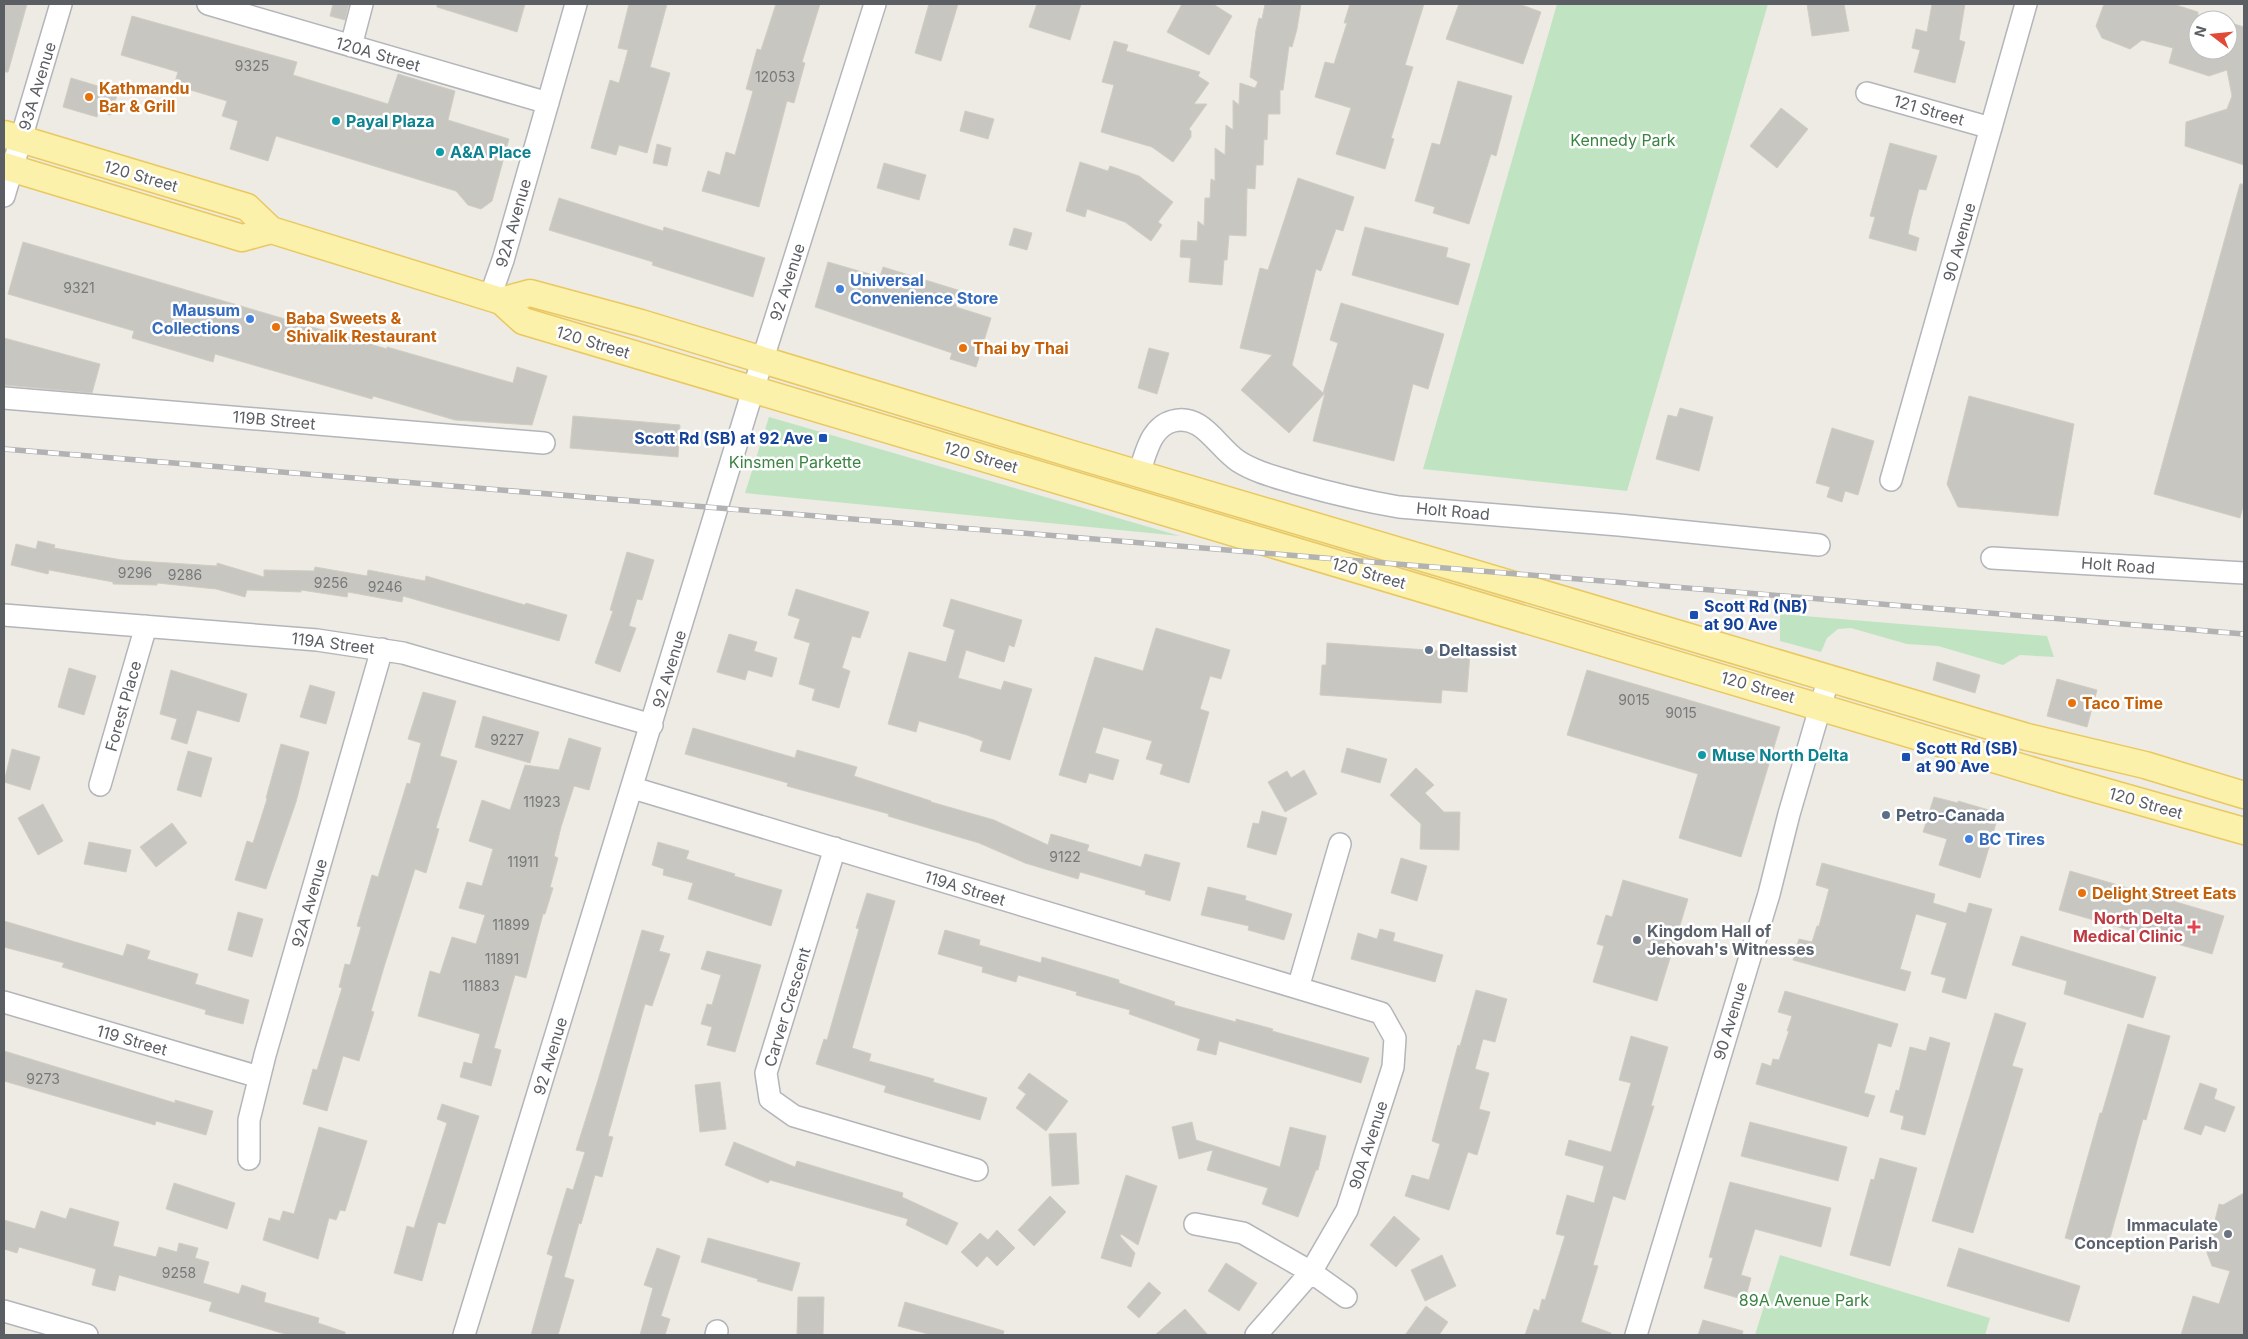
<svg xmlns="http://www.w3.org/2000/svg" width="2248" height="1339" font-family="Inter,sans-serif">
<rect width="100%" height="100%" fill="#edebe3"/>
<!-- green -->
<path fill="#c0e4c2" d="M1557 4H1768L1627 491 1423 469Z
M769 417 1180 536 745 493Z
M1780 614 2047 636 2054 657 2020 655 2003 665 1938 646 1907 644 1851 628 1838 629 1827 638 1821 652 1780 641Z
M1780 1255 1990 1318 1985 1335H1755Z"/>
<!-- building -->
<path fill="#c8c6c0" stroke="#d1cdc2" d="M4 4H27L8 72H4Z
M333 4H349L345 20 330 16Z
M437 4H525L517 32 437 7Z
M629 4H667L650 67 670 73 647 153 619 145 616 155 591 148 610 80 619 83 628 50 618 48Z
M776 4H820L802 62 805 63 794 103 787 101 759 207 702 191 708 171 720 175 726 152 735 155 753 91 746 89 757 49 761 50Z
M929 4H958L941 61 915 53Z
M1037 4H1081L1070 40 1029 27Z
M1182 4H1213L1232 16 1209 55 1167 32Z
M1265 4H1301L1297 29 1292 47 1289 46 1283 90H1280V114H1268L1267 140 1264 139 1263 165H1256L1255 189 1247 188 1246 236 1229 235 1227 260H1224L1222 285 1189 282 1191 258 1180 257 1181 240 1197 241 1198 221 1204 226 1205 198H1210L1211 179 1215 181V148L1225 155 1226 125 1233 130V100L1239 105 1240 83 1255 88 1258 82 1250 77 1256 30 1259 18 1262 19Z
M1350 4H1424L1405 65 1413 67 1391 138 1394 139 1385 169 1336 154 1351 108 1315 97 1325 62 1334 64 1347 23H1344Z
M1459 4H1519L1541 12 1523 64 1446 39Z
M1807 4H1844L1849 31 1812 36Z
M1932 4H1965L1959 40 1965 42 1955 83 1914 72 1920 50 1912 48 1916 29 1927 32Z
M2104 4H2173L2198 12V50H2228V22L2244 27V165L2185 146 2186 122 2227 109 2232 96 2227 70 2209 76 2169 63 2173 48 2142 40 2130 49 2102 38 2096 26Z
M132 16 297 62 293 75 388 104 398 74 455 91 448 120 509 139 492 201 481 209 468 205 456 191 276 136 268 161 230 149 238 121 222 116 227 101 174 85 178 72 121 55Z
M1114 41 1128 45 1126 51 1200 72 1198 76 1209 83 1194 104H1207L1189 129 1191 131V137L1173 162 1152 147 1101 132 1114 85 1102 82Z
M71 78 118 92 111 115 98 112 97 117 63 107Z
M1458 81 1512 96 1496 156 1491 154 1469 224 1433 213 1435 207 1415 201 1432 143 1440 145Z
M1781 108 1808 129 1777 168 1750 146Z
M965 111 994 119 988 139 960 131Z
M1890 143 1937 156 1926 190 1919 189 1911 219 1908 234 1919 238 1916 251 1869 238 1875 217 1870 216Z
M657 144 671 148 667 166 653 163Z
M1080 162 1108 171 1110 166 1139 176 1173 202 1158 222 1162 225 1151 241 1125 222 1087 209 1085 217 1066 211Z
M884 163 926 175 919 200 877 188Z
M1298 178 1354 197 1343 231 1336 229 1321 271 1316 269 1292 365 1323 393 1338 343 1330 340 1341 303 1444 334 1428 389 1413 384 1394 461 1313 441 1325 393 1289 433 1241 390 1272 355 1240 348 1260 268 1268 270Z
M2240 184H2244V503L2240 518 2154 494Z
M559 198 663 231 664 227 765 258 753 297 652 265 653 262 549 230Z
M1365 227 1448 248 1446 257 1470 264 1458 305 1352 275Z
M1014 228 1032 233 1027 250 1009 245Z
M23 242 387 349V347L513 383 517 367 547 376 532 425 455 420 373 396 372 399 215 354 213 362 132 338 134 331 8 294Z
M828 262 880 277 883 267 961 291 956 307 991 318 976 367 950 359 952 353 815 307Z
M4 338 100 364 92 393 4 385Z
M1149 348 1169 353 1157 394 1138 388Z
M1969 396 2074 424 2058 516 1958 507 1947 484Z
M1680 408 1713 417 1699 471 1656 459 1668 415 1677 417Z
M573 416 680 425 678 457 570 448Z
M1832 428 1874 441 1858 495 1845 491 1842 502 1827 497 1830 487 1816 483Z
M38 541 55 545 54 548 122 560 217 566V563L264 577V570L314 571 315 567 367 576 368 570 425 581 426 576 525 605 526 603 567 615 559 641 403 596 402 602 348 592 347 597 301 590V592L247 590 245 597 216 589 157 583V585L113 584V582L49 570 48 574 11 565 16 544 36 549Z
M627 552 654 560 642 600 637 599 629 626 636 628 620 672 595 663 613 611 610 610Z
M796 589 869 612 860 638 852 636 842 668 850 671 839 708 812 700 815 689 799 684 810 643 794 638 800 619 788 615Z
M951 599 1022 620 1014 647 1009 645 1004 662 966 650 958 678 1001 690 1004 681 1032 689 1010 760 980 751 983 741 967 735 919 721 916 732 888 724 909 652 946 662 955 630 943 626Z
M1156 628 1230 650 1221 679 1210 676 1200 709 1209 712 1189 783 1160 774 1163 764 1146 759 1152 741 1103 727 1095 753 1119 760 1113 780 1089 773 1086 783 1059 775 1095 657 1143 671Z
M729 634 757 642 754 651 777 658 772 677 748 670 745 680 717 672Z
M1327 643 1470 653 1467 692 1442 690 1441 703 1320 695 1322 665H1326Z
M1937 662 1980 675 1975 693 1933 680Z
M69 668 96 676 84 715 58 707Z
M171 670 247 694 239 722 197 710 187 744 171 739 177 719 160 714Z
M1587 670 1780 727 1741 857 1679 838 1698 774 1567 735Z
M2057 679 2097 690 2087 727 2047 716Z
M310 685 335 692 326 724 300 717Z
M423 692 456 701 440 756 457 761 436 828 439 829 426 873 415 869 384 967 371 1011 374 1012 359 1061 343 1056 327 1111 303 1104 313 1069 317 1070 342 988 339 987 345 964 350 965 361 927 357 926 372 875 378 877 407 783 410 784 421 743 408 739Z
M483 716 539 732 530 763 475 747Z
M693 728 795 758 797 750 857 767 854 776 931 801V802L994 820 1048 845 1051 834 1089 845 1087 851 1141 867 1145 854 1180 863 1170 901 1145 894 1146 891 1080 872 1078 879 1025 863 979 843 888 816 889 814 787 786 788 783 685 754Z
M569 738 601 748 589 790 574 786 561 827 554 856 558 858 550 887 553 888 545 914H543L526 978 515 975 494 1048 501 1050 491 1086 460 1077 464 1062 472 1064 480 1034 418 1016 430 971 440 974 452 937 476 944 485 915 459 908 467 882 482 886 493 849 469 841 482 800 510 810 525 765 559 770Z
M281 744 309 752 296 802 266 889 235 880 247 841 253 843 267 799 266 798Z
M1347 748 1387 759 1380 783 1341 772Z
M12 749 40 757 30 790 4 782Z
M188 751 212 758 201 797 177 790Z
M1416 768 1434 785 1425 793 1444 812H1460L1459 850 1420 849 1421 824 1390 795Z
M1304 770 1317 794 1285 812 1268 782 1287 771 1291 778Z
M1934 797 1958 803V801L1999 813 1980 878 1939 865 1947 839 1923 832Z
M43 804 63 841 38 855 18 818Z
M1262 811 1287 818 1276 855 1247 847 1253 823 1259 824Z
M172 823 187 843 156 867 140 847Z
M89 842 131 850 126 872 84 864Z
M658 842 689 851 686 859 735 874 734 876 782 890 771 926 688 899 693 883 663 875 664 869 652 865Z
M1401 858 1427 866 1417 901 1391 893Z
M1822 863 1935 894 1933 903 1966 913 1969 903 1992 909 1966 999 1942 992 1946 978 1931 974 1947 923 1916 914 1900 969 1911 972 1905 991 1793 960 1799 939 1812 942 1817 926H1819L1829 889 1816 885Z
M2070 871 2224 916 2212 954 2059 910Z
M1623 880 1688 899 1657 1001 1593 982 1604 946 1597 944 1606 915 1612 917Z
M1208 887 1246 896 1245 900 1292 914 1284 940 1248 930 1249 926 1201 915Z
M867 893 895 901 852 1048 871 1054 869 1061 934 1079 933 1082 987 1098 980 1120 884 1092 886 1086 816 1064 824 1039 827 1040 841 991 859 929 856 928Z
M238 912 263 919 252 957 228 950Z
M4 921 123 956 127 944 150 951 147 959 198 974 195 984 249 1000 243 1024 205 1014 206 1010 62 967 64 963 4 947Z
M1380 929 1395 933 1393 941 1443 955 1435 982 1351 959 1358 933 1377 939Z
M642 930 664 936 659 951 670 954 652 1006 645 1004 608 1136 613 1137 602 1177 595 1175 581 1224 579 1223 564 1277 574 1280 558 1335H531L553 1256 547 1254 567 1188 573 1190 585 1152 576 1150 598 1080Z
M945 930 980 940 979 945 1041 963 1042 957 1119 980V983L1175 1002 1174 1005 1236 1022V1019L1273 1029 1272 1031 1369 1058 1361 1083 1219 1041 1216 1055 1197 1050 1200 1039 1129 1014 1130 1010 1076 995 1077 992 1018 975 1016 982 982 972 983 967 938 954Z
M2021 936 2156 977 2143 1018 2064 994 2067 981 2012 965Z
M707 951 761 965 735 1052 707 1045 712 1027 701 1024 707 1004 712 1005 721 975 701 969Z
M1476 990 1507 999 1495 1042 1483 1039 1475 1069 1489 1073 1479 1109 1490 1112 1477 1155 1468 1152 1449 1210 1405 1196 1412 1175 1429 1180 1440 1144 1432 1141 1458 1045 1460 1046Z
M1785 991 1898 1024 1891 1047 1878 1043 1864 1093 1875 1096 1868 1117 1756 1084 1762 1063 1771 1066 1773 1059 1779 1060 1789 1031H1787L1792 1016 1778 1012Z
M1995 1013 2026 1023 2012 1066 2023 1069 1973 1233 1932 1221Z
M2128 1024 2170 1036 2146 1120 2143 1119 2107 1249 2065 1238 2100 1113H2102Z
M1631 1036 1668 1047 1651 1106H1654L1625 1200 1613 1196 1593 1265 1598 1266 1581 1322 1611 1333V1335H1525L1534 1309 1539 1311 1542 1299 1545 1300 1565 1236 1556 1234 1567 1195 1594 1203 1604 1166 1565 1155 1569 1140 1611 1152 1631 1083 1619 1080Z
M1930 1037 1950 1043 1925 1135 1901 1129 1904 1116 1890 1112 1896 1090 1899 1091 1910 1047 1926 1051Z
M4 1051 175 1103V1100L213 1111 206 1135 156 1121 155 1125 4 1081Z
M1029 1073 1068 1101 1046 1131 1016 1108 1026 1094 1018 1088Z
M720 1082 726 1129 700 1132 695 1085Z
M2200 1083 2217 1089 2214 1099 2235 1107 2225 1132 2205 1125 2201 1135 2184 1129Z
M442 1104 479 1116 445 1224 438 1222 422 1281 394 1273 407 1226 414 1228 447 1123 437 1119Z
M1192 1122 1196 1140 1280 1167 1290 1127 1326 1136 1318 1170H1316L1298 1217 1262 1204 1268 1188 1207 1170 1213 1150 1179 1159 1172 1127Z
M1750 1122 1847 1147 1838 1181 1741 1156Z
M319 1127 367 1141 345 1211 340 1210 336 1220 329 1218 318 1259 263 1240 269 1218 280 1221 283 1211 294 1214Z
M1076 1133 1079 1184 1052 1186 1049 1134Z
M734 1142 795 1167 797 1161 903 1193 902 1197 958 1223 947 1245 906 1225 908 1219 770 1180 768 1183 725 1165Z
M1880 1158 1917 1168 1890 1266 1850 1255 1871 1179 1874 1180Z
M1126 1175 1157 1186 1138 1245 1121 1234 1120 1236 1135 1253 1131 1267 1101 1258Z
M1730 1182 1831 1208 1821 1247 1755 1229 1741 1275 1751 1278 1745 1300 1704 1288 1713 1258 1709 1257Z
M174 1183 235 1203 227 1229 166 1209Z
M2244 1193V1335H2181L2193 1296 2219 1304 2230 1271 2212 1266 2207 1253 2219 1204 2223 1205Z
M1050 1196 1066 1212 1034 1246 1018 1230Z
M70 1208 119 1222 113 1246 156 1257 159 1247 177 1252 179 1243 198 1248 195 1258 209 1262 203 1283 239 1294 242 1285 266 1293 264 1302 319 1318 318 1323 345 1332V1335H288L209 1311 212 1302 119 1275 115 1291 92 1285 96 1269 19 1247 17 1253 4 1249V1220L35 1229 41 1211 66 1219Z
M1394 1216 1420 1239 1396 1267 1370 1245Z
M997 1230 1015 1248 997 1266 987 1256 977 1267 961 1252 980 1233 988 1240Z
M708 1238 800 1263 792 1291 757 1281 758 1279 701 1262Z
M657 1248 680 1256 661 1316 670 1319 665 1335H640L653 1288 644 1285Z
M1959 1248 2080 1286 2069 1322 1947 1286Z
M1442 1255 1456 1286 1425 1301 1411 1270Z
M1226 1263 1257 1283 1239 1311 1208 1291Z
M1149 1282 1161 1293 1139 1318 1127 1307Z
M798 1297H824L823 1335H797Z
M905 1302 1004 1331 1003 1335H932L898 1326Z
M1426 1306 1448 1322 1439 1335H1405Z
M1185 1309 1208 1335H1155Z
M1703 1320 1743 1331 1742 1335H1698Z"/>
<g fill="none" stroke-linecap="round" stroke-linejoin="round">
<!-- minor casing -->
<g stroke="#b3b5ba" stroke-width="24">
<path id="minor" d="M208 4 548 103
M351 46 362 4
M1867 93 1991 128
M4 196 61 4
M490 297 503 260 576 4
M4 398 544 443
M1139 473C1146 454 1150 427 1173 421 1202 413 1217 447 1238 461 1255 472 1276 477 1295 483 1330 493 1364 501 1399 507L1619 525 1819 545
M1891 480 2026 4
M1992 558 2244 573
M4 615 317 640 403 653 652 725
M100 785 146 626
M633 788 1381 1013 1395 1038 1393 1067 1347 1210 1311 1272 1256 1335
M835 848 766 1073 770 1099 794 1116 977 1170
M1298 988 1340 844
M4 1002 259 1077
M249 1159V1120L265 1055 382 649
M1195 1224 1243 1233 1311 1272 1346 1297
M4 1311 87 1335
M464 1335 753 390 875 4
M716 1335 717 1331
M1636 1335 1769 894 1789 814 1829 677"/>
</g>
<!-- major casing -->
<g stroke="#eac85f" stroke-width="29">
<path id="major" d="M4 134 247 207 271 230 501 301 523 321 2064 780 2244 831
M4 166 242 238 271 230
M501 301 530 293 641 323 1072 454 2027 737 2145 765 2244 795"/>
</g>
<!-- minor -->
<use href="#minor" stroke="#fff" stroke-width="21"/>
<!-- major -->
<use href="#major" stroke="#fbf1aa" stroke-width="26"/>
<!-- rail casing -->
<g stroke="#b2b2b3" stroke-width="5.5">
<path id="rail" d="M4 449 2244 634"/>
</g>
<!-- rail -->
<use href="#rail" stroke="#fff" stroke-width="4" stroke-dasharray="11" stroke-linecap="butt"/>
</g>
<!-- markers -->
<g fill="#e8710a" stroke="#fff" stroke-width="2">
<circle cx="89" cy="97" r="5"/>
<circle cx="276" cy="327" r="5"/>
<circle cx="963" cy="348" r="5"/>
<circle cx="2072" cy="703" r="5"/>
<circle cx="2082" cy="893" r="5"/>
</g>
<g fill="#0f9aa8" stroke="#fff" stroke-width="2">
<circle cx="336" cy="121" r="5"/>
<circle cx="440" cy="152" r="5"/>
<circle cx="1702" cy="755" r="5"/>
</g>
<g fill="#3f7fe0" stroke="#fff" stroke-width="2">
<circle cx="840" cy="289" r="5"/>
<circle cx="250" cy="319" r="5"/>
<circle cx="1969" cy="839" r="5"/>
</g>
<g fill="#1a4fb4" stroke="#fff" stroke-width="2">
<rect x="818" y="433" width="10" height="10" rx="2.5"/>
<rect x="1689" y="610" width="10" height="10" rx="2.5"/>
<rect x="1901" y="752" width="10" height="10" rx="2.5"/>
</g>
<g fill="#5c6f8a" stroke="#fff" stroke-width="2">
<circle cx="1429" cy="650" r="5"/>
<circle cx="1886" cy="815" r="5"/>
</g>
<path fill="#e0444e" stroke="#fff" stroke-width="2" d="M2191.5 919.5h5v5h5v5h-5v5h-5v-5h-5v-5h5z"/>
<g fill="#6b7280" stroke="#fff" stroke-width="2">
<circle cx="1637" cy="940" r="5"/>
<circle cx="2228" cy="1234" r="5"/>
</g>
<g text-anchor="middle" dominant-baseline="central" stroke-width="5" stroke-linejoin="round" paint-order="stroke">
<!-- number labels -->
<g font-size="14" fill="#76787a">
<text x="252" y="65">9325</text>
<text x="775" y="76">12053</text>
<text x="79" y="287">9321</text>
<text x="135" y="572">9296</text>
<text x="185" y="574">9286</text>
<text x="331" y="582">9256</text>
<text x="385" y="586">9246</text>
<text x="1634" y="699">9015</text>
<text x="1681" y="712">9015</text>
<text x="507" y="739">9227</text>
<text x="542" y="801">11923</text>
<text x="1065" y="856">9122</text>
<text x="523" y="861">11911</text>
<text x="511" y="924">11899</text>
<text x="502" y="958">11891</text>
<text x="481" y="985">11883</text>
<text x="43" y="1078">9273</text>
<text x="179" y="1272">9258</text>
</g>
<!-- street labels -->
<g font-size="16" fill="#5b5e63" stroke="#fff">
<text transform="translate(378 54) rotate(16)">120A Street</text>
<text transform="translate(37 86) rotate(-73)">93A Avenue</text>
<text transform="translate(1929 110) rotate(16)">121 Street</text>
<text transform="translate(141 176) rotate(16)">120 Street</text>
<text transform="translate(513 223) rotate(-74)">92A Avenue</text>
<text transform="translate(1959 242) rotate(-74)">90 Avenue</text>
<text transform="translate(787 282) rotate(-72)">92 Avenue</text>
<text transform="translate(593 342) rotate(17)">120 Street</text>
<text transform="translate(274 420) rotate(5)">119B Street</text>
<text transform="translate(981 457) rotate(16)">120 Street</text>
<text transform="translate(1453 511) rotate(5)">Holt Road</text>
<text transform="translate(2118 565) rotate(4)">Holt Road</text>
<text transform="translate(1369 573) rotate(16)">120 Street</text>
<text transform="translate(333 643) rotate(7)">119A Street</text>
<text transform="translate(669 669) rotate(-73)">92 Avenue</text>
<text transform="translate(1758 687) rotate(16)">120 Street</text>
<text transform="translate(123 706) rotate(-74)">Forest Place</text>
<text transform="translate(2146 803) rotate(16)">120 Street</text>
<text transform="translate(965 888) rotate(17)">119A Street</text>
<text transform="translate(309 903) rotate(-74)">92A Avenue</text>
<text transform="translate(787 1007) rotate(-73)">Carver Crescent</text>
<text transform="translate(1730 1021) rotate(-73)">90 Avenue</text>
<text transform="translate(132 1040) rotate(16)">119 Street</text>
<text transform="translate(550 1056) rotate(-73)">92 Avenue</text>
<text transform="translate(1368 1145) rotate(-72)">90A Avenue</text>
</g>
<!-- food labels -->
<g font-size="16" font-weight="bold" fill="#c56008" stroke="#fff" text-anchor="start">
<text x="99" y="88">Kathmandu<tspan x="99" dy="18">Bar &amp; Grill</tspan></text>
<text x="286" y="318">Baba Sweets &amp;<tspan x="286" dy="18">Shivalik Restaurant</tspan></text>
<text x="973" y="348">Thai by Thai</text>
<text x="2082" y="703">Taco Time</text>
<text x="2092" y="893">Delight Street Eats</text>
</g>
<!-- culture labels -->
<g font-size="16" font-weight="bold" fill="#0d838f" stroke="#fff" text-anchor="start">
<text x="346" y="121">Payal Plaza</text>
<text x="450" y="152">A&amp;A Place</text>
<text x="1712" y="755">Muse North Delta</text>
</g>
<!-- park labels -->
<g font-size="16" fill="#3a8340" stroke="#fff">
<text x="1623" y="140">Kennedy Park</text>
<text x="795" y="462">Kinsmen Parkette</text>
<text x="1804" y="1300">89A Avenue Park</text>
</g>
<!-- shop labels -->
<g font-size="16" font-weight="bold" fill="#366cbe" stroke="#fff" text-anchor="start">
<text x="850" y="280">Universal<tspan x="850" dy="18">Convenience Store</tspan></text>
<text x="240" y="310" text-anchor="end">Mausum<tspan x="240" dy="18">Collections</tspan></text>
<text x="1979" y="839">BC Tires</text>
</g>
<!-- transit labels -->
<g font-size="16" font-weight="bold" fill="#164399" stroke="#fff" text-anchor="start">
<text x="813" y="438" text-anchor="end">Scott Rd (SB) at 92 Ave</text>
<text x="1704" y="606">Scott Rd (NB)<tspan x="1704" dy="18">at 90 Ave</tspan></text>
<text x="1916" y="748">Scott Rd (SB)<tspan x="1916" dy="18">at 90 Ave</tspan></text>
</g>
<!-- service labels -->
<g font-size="16" font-weight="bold" fill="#4e5e75" stroke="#fff" text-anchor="start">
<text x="1439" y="650">Deltassist</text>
<text x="1896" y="815">Petro-Canada</text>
</g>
<!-- health labels -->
<g font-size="16" font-weight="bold" fill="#be3a42" stroke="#fff" text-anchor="end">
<text x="2183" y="918">North Delta<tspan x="2183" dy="18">Medical Clinic</tspan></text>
</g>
<!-- worship labels -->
<g font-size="16" font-weight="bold" fill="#5b616d" stroke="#fff" text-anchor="start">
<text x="1647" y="931">Kingdom Hall of<tspan x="1647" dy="18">Jehovah's Witnesses</tspan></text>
<text x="2218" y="1225" text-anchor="end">Immaculate<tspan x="2218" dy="18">Conception Parish</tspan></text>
</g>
</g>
<!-- border -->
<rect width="2248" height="1339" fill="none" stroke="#5b5e63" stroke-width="10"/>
<!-- north arrow -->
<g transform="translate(2213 35) rotate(286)"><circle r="24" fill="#ffffff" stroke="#bdbfc1"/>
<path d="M0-4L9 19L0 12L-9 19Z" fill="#e04a36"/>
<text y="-8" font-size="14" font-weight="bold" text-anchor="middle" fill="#5b5e63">N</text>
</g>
</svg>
